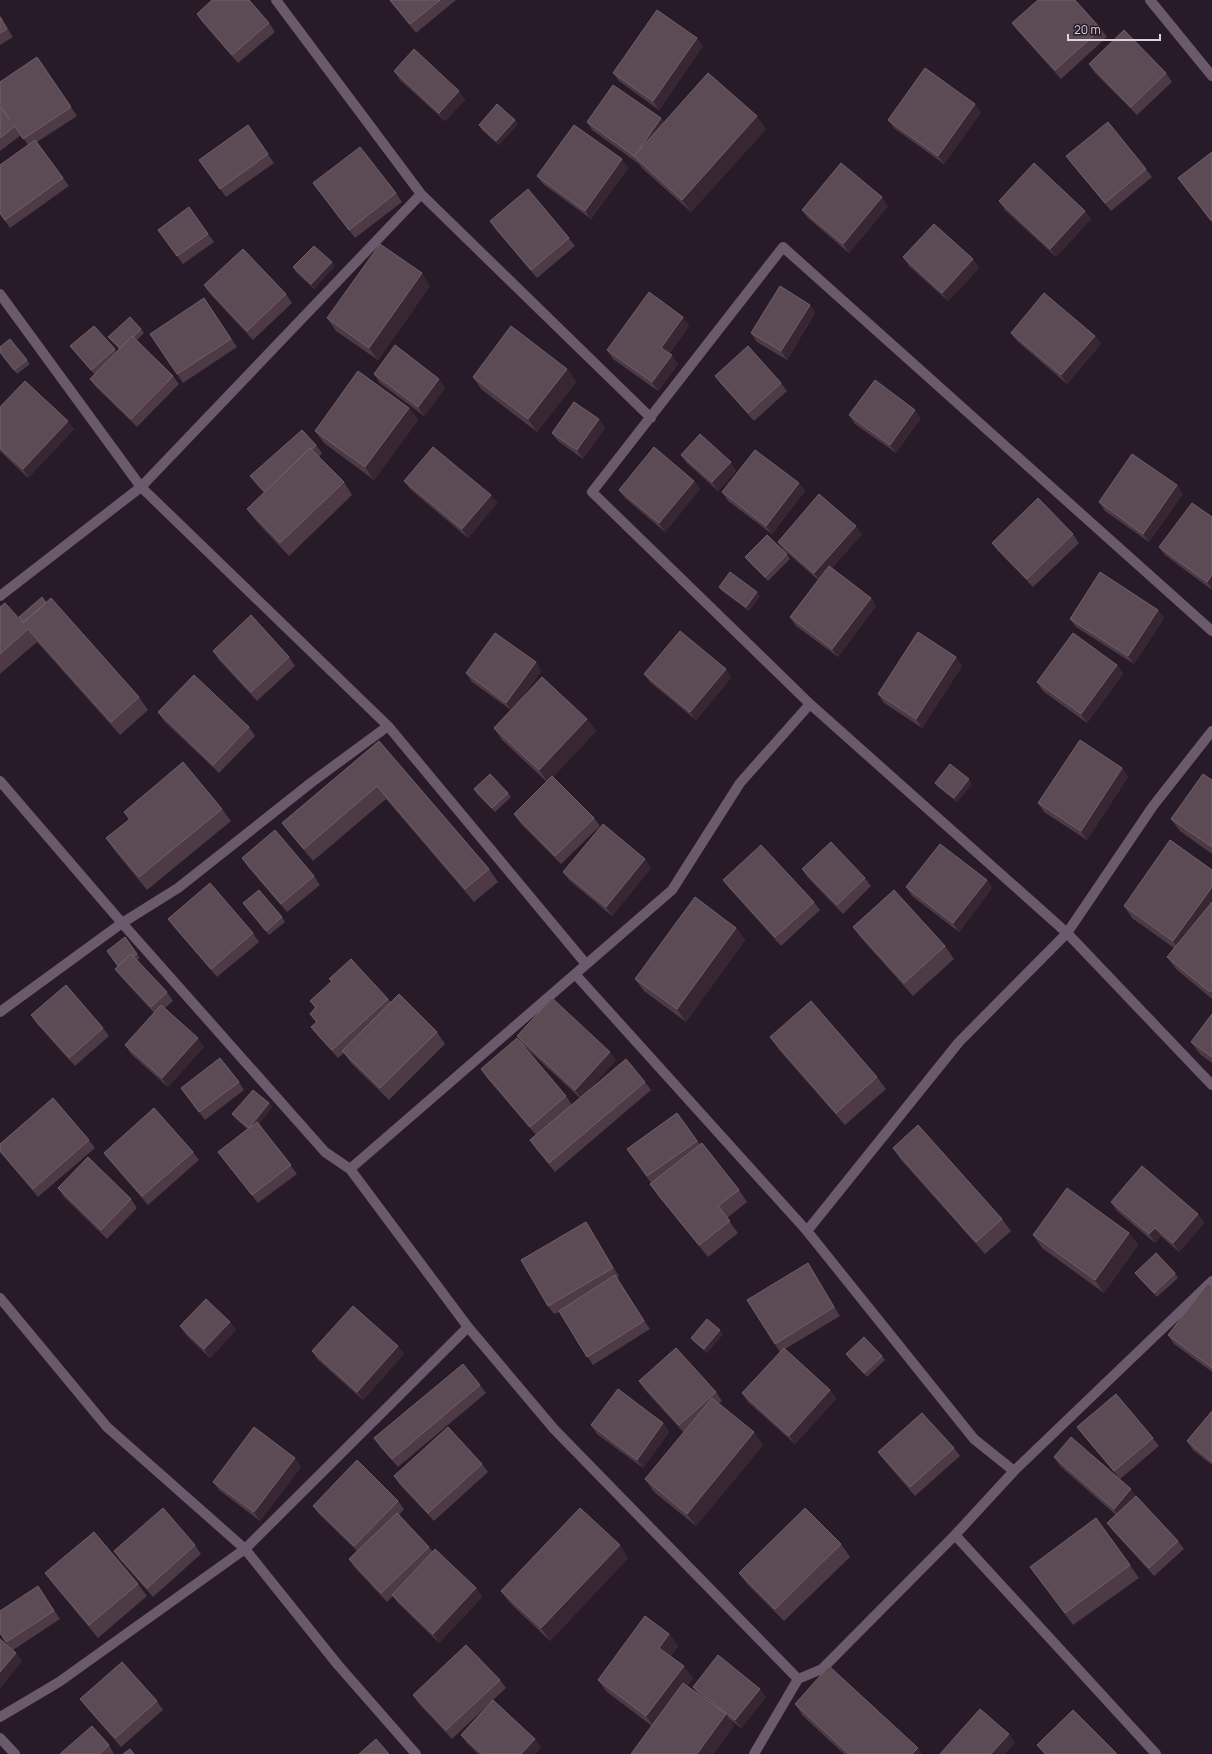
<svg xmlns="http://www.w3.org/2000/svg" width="1212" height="1754" font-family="Manrope,sans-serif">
<rect width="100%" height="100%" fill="#281b29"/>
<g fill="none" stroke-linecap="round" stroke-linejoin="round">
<!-- minor -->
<path stroke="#6a5a6b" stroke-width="10" d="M276 0 421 194 651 418
M1150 0 1212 76
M421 194 141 487 388 726 586 964
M0 294 141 487 0 596
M1212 631 783 247 592 492 810 704 1067 933 1212 1085
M0 781 122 923 325 1152 350 1169 468 1327 554 1429 798 1679
M575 974 807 1231 974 1439 1014 1471
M0 1012 122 923 178 888 312 782 388 726
M350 1169 672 890 740 783 810 704
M807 1231 959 1042 1067 933 1153 806 1212 731
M0 1298 107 1427 245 1549 338 1665 416 1754
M955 1535 1156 1754
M0 1717 59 1682 245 1549 468 1327
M0 1738 15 1754
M754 1754 798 1679 822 1669 955 1535 1014 1471 1212 1281"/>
</g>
<!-- wall -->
<path fill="#4d3a44" d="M389 0H456L416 33Z
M197 14 269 23 275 32 238 63 202 22Z
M0 15 13 37 0 45Z
M1012 23 1101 29 1107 37 1061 79 1018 31Z
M703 46 659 110 619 81 613 73Z
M37 57 77 116 37 142 69 186 10 228 0 214 28 145 21 135 0 151V107L10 120Z
M1089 64 1166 73 1172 82 1137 115 1095 73Z
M394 71 459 91 465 100 445 121 400 80Z
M981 112 944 164 894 128 888 120Z
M661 118 664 122 766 129 691 212 642 168 639 164 592 130 587 122Z
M515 120 518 124 499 145 482 130 479 125Z
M248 125 274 163 226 197 199 160Z
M1212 152V223L1178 178Z
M1066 156 1146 169 1152 177 1111 211 1072 164Z
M628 168 591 219 543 184 537 176Z
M313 183 396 193 402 202 355 238Z
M999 201 1085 211 1091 219 1056 257 1005 210Z
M888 206 849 253 808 218 802 210Z
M189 207 214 242 183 264 158 230Z
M490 221 569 238 575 246 537 278 496 230Z
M903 257 973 259 979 268 948 301 909 266Z
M332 262 335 266 314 289 296 272 293 267Z
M204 285 286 294 292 303 253 340 210 294Z
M430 286 378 360 336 331 327 318Z
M810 305 815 313 787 360 757 342 751 333Z
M210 307 237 347 183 383 177 374Z
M683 317 689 326 669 354 678 364 658 391 613 359 607 350Z
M141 329 144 333 137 340 173 376 179 384 137 427 96 387 90 379 98 371 94 374 70 346 115 349 116 352 119 349 112 341 108 337Z
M1011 333 1095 336 1101 344 1067 384 1017 341Z
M0 347 27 360 30 364 17 374 0 353Z
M567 369 576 382 537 432 481 389 473 377Z
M374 374 439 379 445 388 424 416 380 383Z
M715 376 781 383 787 391 754 421 721 384Z
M0 407 74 429 28 478 0 451Z
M409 408 418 420 374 480 324 443 315 431Z
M849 415 921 418 896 453 855 424Z
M599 419 605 428 583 459 558 441 552 433Z
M316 445 322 453 319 457 344 482 352 495 289 556 256 521 247 509 264 493 256 484 250 476Z
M681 455 736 471 718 491 687 463Z
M404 481 491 495 497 503 468 538 410 489Z
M694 481 700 489 665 532 625 498 619 490Z
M799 483 805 491 772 534 728 501 722 492Z
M1177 485 1183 494 1149 542 1105 511 1099 502Z
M1212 517V590L1165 555 1159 547Z
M862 534 832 568 871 598 876 606 838 657 796 626 790 617 818 580 784 550 778 542Z
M1073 534 1079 543 1033 587 998 551 992 543Z
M787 554 790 559 768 581 748 561 745 557Z
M719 587 760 596 749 611 722 591Z
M46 603 139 697 148 710 120 735 37 642 0 674V607L23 623 19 617Z
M1158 610 1164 618 1134 664 1076 627 1070 619Z
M213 651 289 657 295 666 257 701 219 660Z
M536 662 541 671 521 699 587 719 596 731 553 777 594 818 600 826 561 864 520 823 514 814 547 782 502 740 494 728 511 710 472 682 466 673Z
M1117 665 1123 674 1087 723 1043 691 1037 682Z
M962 666 922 728 884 703 878 694Z
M726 669 731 678 696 720 650 682 644 674Z
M158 712 249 727 255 736 219 773 164 721Z
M379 741 489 869 498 882 474 902 386 799 313 861 291 835 282 823Z
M1122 768 1128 777 1087 840 1044 812 1038 803Z
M1212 780V854L1180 831 1171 819Z
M935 783 972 784 957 802 938 787Z
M474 789 508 793 511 797 495 812 477 794Z
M222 809 231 821 147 890 115 851 106 838 129 820 124 812Z
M242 858 314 876 320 885 287 912 248 867Z
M651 868 612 916 569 880 563 872Z
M802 869 865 878 871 886 843 914 808 878Z
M1212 870V999L1176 969 1167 957 1174 948 1132 918 1124 906Z
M723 880 814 902 820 910 781 946 729 888Z
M987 880 992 888 959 932 912 896 906 887Z
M243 903 282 917 285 922 269 935Z
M168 919 253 933 259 942 217 977 174 927Z
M853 927 945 946 954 959 913 996 862 939Z
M736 928 745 940 686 1022 644 991 635 979Z
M125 937 140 958 137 960 167 992 173 1001 165 1008 204 1047 168 1087 131 1054 125 1045 154 1013 121 977 115 969 118 966Z
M388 999 391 1002 437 1032 445 1044 389 1100 351 1063 344 1053 338 1058 317 1035 311 1027 316 1022 310 1014 315 1008 310 1001Z
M1212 1014V1063L1200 1054 1191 1042Z
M31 1015 103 1028 109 1036 75 1066 37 1024Z
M517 1036 616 1060 584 1095 645 1082 651 1090 555 1172 536 1149 530 1140 536 1135 487 1078 481 1069 566 1096 572 1105 580 1098 523 1045Z
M770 1037 877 1077 886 1089 845 1125 779 1050Z
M239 1082 244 1090 205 1120 181 1088Z
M269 1103 272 1107 259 1124 297 1174 258 1203 224 1160 218 1152 247 1129 235 1118 232 1114Z
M677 1113 700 1144 739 1190 747 1202 727 1218 738 1233 708 1257 658 1196 650 1184 651 1183 627 1149Z
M89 1140 95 1148 38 1197 0 1152V1144Z
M893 1148 1002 1219 1011 1231 985 1254 901 1160Z
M193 1152 199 1160 148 1205 110 1161 104 1153Z
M58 1188 131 1199 137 1208 107 1239 64 1197Z
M1111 1202 1198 1214 1204 1223 1179 1252 1161 1236 1155 1243 1117 1211Z
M586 1222 592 1231 619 1276 617 1278 650 1329 593 1365 559 1312 554 1314 548 1306Z
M1129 1233 1138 1245 1104 1293 1042 1248 1033 1235Z
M813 1272 840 1316 785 1349 830 1390 836 1399 795 1444 748 1402 742 1393 780 1352 775 1344Z
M1135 1273H1175L1178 1278 1157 1297 1138 1277Z
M1212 1286V1372L1174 1344 1168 1335Z
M230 1322 236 1330 210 1358 186 1335 180 1326Z
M723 1334 707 1353 694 1342 691 1338Z
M398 1346 404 1354 363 1400 318 1360 312 1351Z
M846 1354 882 1356 885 1360 867 1377 849 1358Z
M639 1381 716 1392 722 1401 719 1403 763 1445 696 1526 654 1492 645 1479 684 1433 645 1390Z
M480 1385 486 1393 398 1467 380 1447 374 1438Z
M1212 1411V1465L1193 1450 1187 1441Z
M663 1423 669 1432 643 1468 597 1434 591 1425Z
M1077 1427 1153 1438 1159 1446 1120 1479 1083 1435Z
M954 1448 960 1456 915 1496 884 1460 878 1452Z
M1054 1457 1136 1496 1178 1541 1184 1549 1154 1576 1113 1531 1107 1523 1116 1515 1060 1466Z
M482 1464 488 1472 434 1521 400 1485 394 1476Z
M301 1467 260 1521 219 1490 213 1482Z
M398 1501 404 1509 399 1515 429 1547 433 1552 476 1588 482 1597 439 1643 398 1603 393 1596 387 1602 355 1568 349 1559 357 1551 319 1514 313 1506Z
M841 1544 850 1557 784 1621 748 1585 739 1573Z
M195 1545 201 1554 153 1597 120 1560 114 1551Z
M628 1558 550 1641 510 1603 501 1591Z
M1130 1565 1139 1578 1073 1625 1030 1567Z
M45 1573 138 1584 147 1596 98 1638 54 1585Z
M38 1586 60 1619 13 1650 22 1661 0 1688V1639L9 1647 0 1633Z
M669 1634 678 1646 671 1656 693 1678 687 1686 698 1694 693 1687 766 1697 741 1728 729 1719 734 1726H652L607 1692 598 1680Z
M500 1680 506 1688 493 1700 541 1747 535 1754H478L467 1743 461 1735 489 1704 452 1739 419 1704 413 1695Z
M80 1699 157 1701 163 1710 121 1747 86 1707Z
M795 1704 922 1754H844L803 1716Z
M1073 1710 1117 1754H1044L1037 1745Z
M109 1745 114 1754H60Z"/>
<!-- shaded-wall -->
<path fill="#382733" d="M0 15 13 37 7 29 0 17Z
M697 38 703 46 659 110 653 101Z
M459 91 465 100 445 121 439 113Z
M975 104 981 112 944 164 938 156Z
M757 116 766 129 691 212 682 200Z
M661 118 667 127 635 156Z
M515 120 518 124 499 145 496 141Z
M622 159 628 168 591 219 585 211Z
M882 197 888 206 849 253 843 244Z
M1085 211 1091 219 1056 257 1050 249Z
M973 259 979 268 948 301 942 293Z
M332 262 335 266 314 289 311 284Z
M422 273 430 286 378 360 369 348Z
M810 305 815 313 787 360 781 351Z
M683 317 689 326 667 356 661 348Z
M1095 336 1101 344 1067 384 1061 375Z
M672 355 678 364 658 391 652 382Z
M567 369 576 382 537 432 528 419Z
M439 379 445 388 424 416 418 407Z
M409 408 418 420 374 480 365 467Z
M915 410 921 418 896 453 890 445Z
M599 419 605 428 583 459 577 450Z
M68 421 74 429 28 478 23 469Z
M731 462 736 471 718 491 712 482Z
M694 481 700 489 665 532 659 523Z
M799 483 805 491 772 534 766 526Z
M1177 485 1183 494 1149 542 1143 534Z
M491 495 497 503 468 538 462 529Z
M856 526 862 534 820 582 814 573Z
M1212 575V589L1207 582Z
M757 592 760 596 749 611 746 607Z
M871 598 876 606 838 657 832 649Z
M1158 610 1164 618 1134 664 1128 656Z
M956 657 962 666 922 728 916 719Z
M536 662 541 671 512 711 506 703Z
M1117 665 1123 674 1087 723 1081 714Z
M726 669 731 678 696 720 690 712Z
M587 719 596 731 548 782 539 770Z
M1122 768 1128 777 1087 840 1081 831Z
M969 779 972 784 957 802 954 798Z
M645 859 651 868 612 916 606 907Z
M987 880 992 888 959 932 953 923Z
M1212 887V911L1182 953 1173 941Z
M736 928 745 940 686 1022 677 1009Z
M198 1038 204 1047 168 1087 162 1078Z
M610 1052 616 1060 581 1098 575 1090Z
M269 1103 272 1107 252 1133 249 1128Z
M1198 1214 1204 1223 1179 1252 1173 1243Z
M586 1222 592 1231 619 1276 613 1268Z
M1155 1228 1161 1236 1155 1243 1149 1234Z
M1129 1233 1138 1245 1104 1293 1095 1280Z
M615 1275 621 1284 650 1329 644 1321Z
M230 1322 236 1330 210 1358 204 1349Z
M720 1330 723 1334 707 1353 704 1349Z
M398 1346 404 1354 363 1400 357 1392Z
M830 1390 836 1399 795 1444 789 1436Z
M663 1423 669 1432 643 1468 637 1460Z
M754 1432 763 1445 696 1526 687 1514Z
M295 1458 301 1467 260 1521 254 1512Z
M1131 1489 1137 1497 1120 1518 1114 1509Z
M620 1545 628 1558 550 1641 541 1628Z
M476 1588 482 1597 439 1643 433 1634Z
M669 1634 678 1646 668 1660 659 1648Z
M16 1653 22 1661 0 1688V1672Z
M684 1666 693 1678 655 1729 646 1716Z
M760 1689 766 1697 741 1728 735 1720Z
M726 1714 734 1726 714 1754H697Z
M1009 1734 1015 1743 1005 1754H991Z
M535 1739 541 1747 535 1754H521Z
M918 1748 922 1754H912Z"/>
<!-- building -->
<path fill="#5c4b55" stroke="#70606a" d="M212 0H249L269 23 232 55 197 14Z
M390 0H440L410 24Z
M1038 0H1075L1101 29 1055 70 1012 23Z
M657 10 697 38 653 101 613 73Z
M0 17 7 29 0 33Z
M1124 30 1166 73 1131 107 1089 64Z
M414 49 459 91 439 113 394 71Z
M37 57 71 107 23 139 15 126 0 138V107L10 120 0 105V82Z
M925 68 975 104 938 156 888 120Z
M708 73 757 116 682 200 634 156Z
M613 85 661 118 639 150 634 156 587 122Z
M497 104 515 120 496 141 479 125Z
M1108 122 1146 169 1105 203 1066 156Z
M248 125 268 154 220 189 199 160Z
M574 125 622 159 585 211 537 176Z
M35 140 63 178 5 220 0 213V165Z
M360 147 396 193 349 230 313 183Z
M1212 152V219L1211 220 1178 178Z
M841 163 882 197 843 244 802 210Z
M1034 163 1085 211 1050 249 999 201Z
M528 189 569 238 531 270 490 221Z
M189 207 208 234 177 256 158 230Z
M934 224 973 259 942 293 903 257Z
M380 244 422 273 369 348 327 318Z
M314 246 332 262 311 284 293 267Z
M243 249 286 294 247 331 204 285Z
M780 286 810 305 781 351 751 333Z
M649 292 683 317 661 348 672 355 652 382 607 350Z
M1044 293 1095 336 1061 375 1011 333Z
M204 298 231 339 177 374 150 334Z
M130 317 141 329 133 337 132 336 120 348 108 337Z
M94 326 115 349 91 370 70 346Z
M511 326 567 369 528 419 473 377Z
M132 336 173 376 131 419 90 379Z
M10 339 27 360 14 370 0 352V347Z
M395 345 439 379 418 407 374 374Z
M748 346 781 383 748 413 715 376Z
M358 371 409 408 365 467 315 431Z
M875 380 915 410 890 445 849 415Z
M25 381 68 421 23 469 0 448V407Z
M574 402 599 419 577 450 552 433Z
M302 430 316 445 312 449 310 448 265 492 250 476Z
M700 434 731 462 712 482 681 455Z
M433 447 491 495 462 529 404 481Z
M654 447 694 481 659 523 619 490Z
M310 448 344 482 280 543 247 509Z
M755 450 799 483 766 526 722 492Z
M1132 454 1177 485 1143 534 1099 502Z
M819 494 856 526 814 573 778 542Z
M1038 498 1073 534 1027 579 992 543Z
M1192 503 1212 517V575L1207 582 1159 547Z
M767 535 787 554 765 577 745 557Z
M829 566 871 598 832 649 790 617Z
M730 572 757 592 746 607 719 587Z
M1100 572 1158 610 1128 656 1070 619Z
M42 597 46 603 24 622 19 617Z
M51 598 139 697 111 722 28 629 0 654V607L5 603 23 623Z
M251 615 289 657 251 692 213 651Z
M680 631 726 669 690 712 644 674Z
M918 632 956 657 916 719 878 694Z
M495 633 536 662 506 703 466 673Z
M1073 633 1117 665 1081 714 1037 682Z
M194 675 249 727 213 765 158 712Z
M542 677 587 719 539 770 494 728Z
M1080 740 1122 768 1081 831 1038 803Z
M379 741 489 869 465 889 377 786 304 849 282 823Z
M183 762 222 809 139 877 106 838 130 819 124 812Z
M950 764 969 779 954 798 935 783Z
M490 774 508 793 492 808 474 789Z
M1203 774 1212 780V847L1171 819Z
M552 776 594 818 555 856 514 814Z
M603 824 645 859 606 907 563 872Z
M275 830 314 876 281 904 242 858Z
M1170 840 1212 870V887L1173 941 1124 906Z
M831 842 865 878 837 905 802 869Z
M940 844 987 880 953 923 906 887Z
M761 845 814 902 775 937 723 880Z
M210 883 253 933 211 969 168 919Z
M259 890 282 917 266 931 243 903Z
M894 890 945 946 904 983 853 927Z
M695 897 736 928 677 1009 635 979Z
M1212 902V990L1210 992 1167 957Z
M125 937 137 954 134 956 131 954 118 966 107 951Z
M131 954 167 992 151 1007 115 969Z
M351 959 388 999 332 1050 311 1027 317 1022 310 1014 316 1007 310 1001 332 981 329 979Z
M66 985 103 1028 69 1058 31 1015Z
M399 994 437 1032 380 1088 342 1051Z
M552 998 610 1052 575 1090 517 1036Z
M811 1001 877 1077 836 1113 770 1037Z
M161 1005 198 1038 162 1078 125 1045Z
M1212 1014V1057L1191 1042Z
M517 1038 566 1096 530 1127 481 1069Z
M220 1058 239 1082 199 1112 181 1088Z
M626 1059 645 1082 549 1163 530 1140Z
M253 1090 269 1103 249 1128 232 1114Z
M53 1098 89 1140 33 1189 0 1151V1144Z
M154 1108 193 1152 142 1196 104 1153Z
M677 1113 697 1141 647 1176 627 1149Z
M257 1122 291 1165 252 1195 218 1152Z
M918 1125 1002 1219 976 1242 893 1148Z
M702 1143 739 1190 718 1206 730 1221 699 1245 650 1184Z
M88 1157 131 1199 101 1230 58 1188Z
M1142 1166 1198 1214 1173 1243 1155 1228 1149 1234 1111 1202Z
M1067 1188 1129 1233 1095 1280 1033 1235Z
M586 1222 613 1268 548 1306 521 1260Z
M1156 1253 1175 1273 1154 1293 1135 1273Z
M808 1263 834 1307 775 1344 747 1300Z
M615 1275 644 1321 587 1357 559 1311Z
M1208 1283 1212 1286V1368L1168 1335Z
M206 1299 230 1322 204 1349 180 1326Z
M353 1306 398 1346 357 1392 312 1351Z
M707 1319 720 1330 704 1349 691 1338Z
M864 1337 882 1356 864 1373 846 1354Z
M676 1348 716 1392 679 1425 639 1381Z
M784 1348 830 1390 789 1436 742 1393Z
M463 1364 480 1385 392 1459 374 1438Z
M618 1389 663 1423 637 1460 591 1425Z
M1116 1394 1153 1438 1114 1471 1077 1427Z
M712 1398 754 1432 687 1514 645 1479Z
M1212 1411V1462L1187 1441Z
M922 1413 954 1448 910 1487 878 1452Z
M254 1427 295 1458 254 1512 213 1482Z
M448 1427 482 1464 428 1513 394 1476Z
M1071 1437 1131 1489 1114 1509 1054 1457Z
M357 1460 398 1501 354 1546 313 1506Z
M1136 1496 1178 1541 1149 1568 1107 1523Z
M163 1508 195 1545 147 1588 114 1551Z
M580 1508 620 1545 541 1628 501 1591Z
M805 1508 841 1544 775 1609 739 1573Z
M397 1513 429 1547 381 1593 349 1559Z
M1096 1518 1130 1565 1065 1613 1030 1567Z
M94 1532 138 1584 89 1625 45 1573Z
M435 1549 476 1588 433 1634 392 1595Z
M38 1586 54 1611 6 1642 0 1633V1611Z
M645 1616 669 1634 659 1648 684 1666 646 1716 598 1680Z
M0 1639 16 1653 0 1672Z
M466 1645 500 1680 446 1730 413 1695Z
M718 1655 760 1689 735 1720 693 1687Z
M122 1662 157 1701 115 1738 80 1699Z
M829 1666 918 1748 912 1754H849L795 1704Z
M683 1683 726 1714 697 1754H631Z
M493 1700 535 1739 521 1754H482L461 1735Z
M980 1709 1009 1734 991 1754H940Z
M1073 1710 1116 1753V1754H1046L1037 1745Z
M92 1726 109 1745 99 1754H60Z
M376 1739 389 1754H359Z
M130 1749 134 1754H123Z"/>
<!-- scale -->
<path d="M1068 34v6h92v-6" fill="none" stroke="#dcd3dc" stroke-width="2"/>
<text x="1074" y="34" font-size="12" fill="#dcd3dc" stroke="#281b29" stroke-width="3" paint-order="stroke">20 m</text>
</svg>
